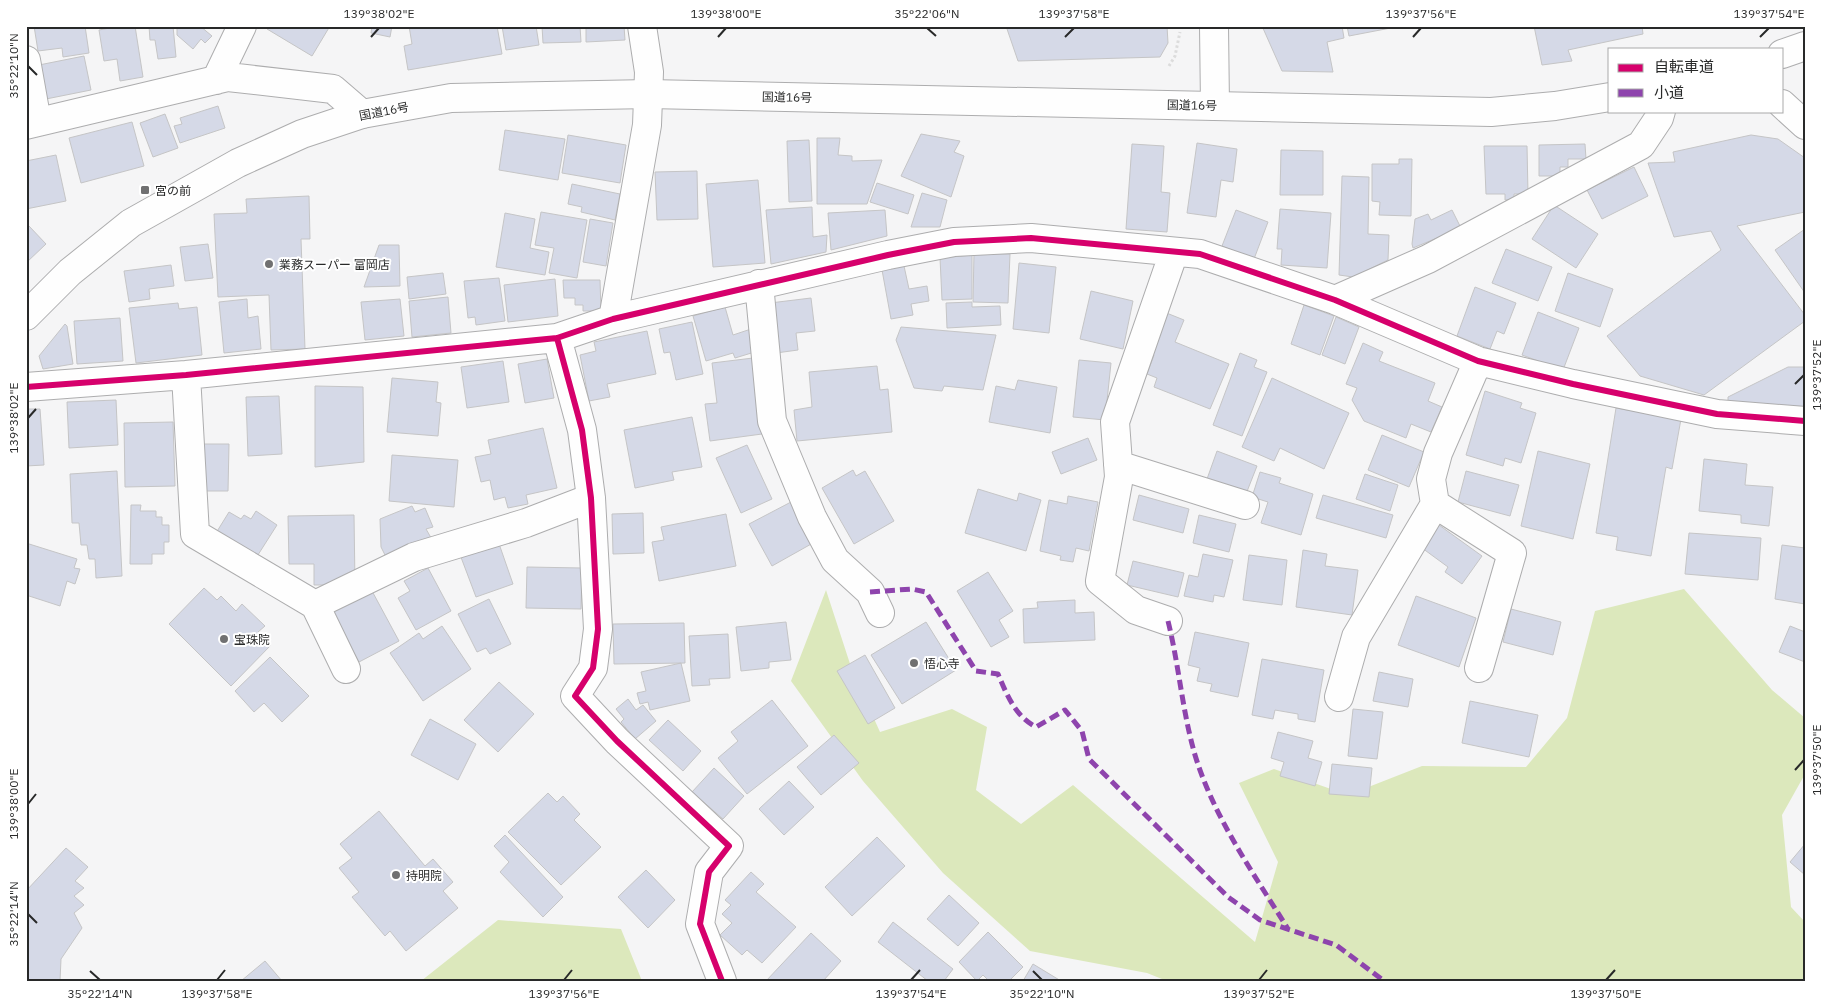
<svg xmlns="http://www.w3.org/2000/svg" width="1831" height="1007" font-family="'IBM Plex Sans','Noto Sans JP',sans-serif">
<rect width="100%" height="100%" fill="#f5f5f6"/>
<!-- green -->
<path fill="#dce8bc" d="M1684 589 1772 690 1805 718V774L1782 815 1791 907 1805 922V981H1167L1147 973 1030 951 943 873 863 781 791 681 826 590 852 670 880 732 952 709 987 727 976 790 1021 824 1073 785 1255 942 1278 862 1239 783 1274 769 1348 795 1422 766 1526 767 1567 718 1595 611Z
M498 920 621 929 642 981H421Z"/>
<!-- building -->
<path fill="#d5d9e7" stroke="#c5c5c6" d="M34 26H85L89 53 63 57 62 48 38 51Z
M120 26H135L143 77 120 81 117 59 104 61 99 30Z
M149 26H173L176 57 158 59 155 40H150Z
M177 26H200L212 36 205 43 201 39 193 49 177 35Z
M269 26H330L312 56 267 29Z
M372 26H392L390 37 371 33Z
M409 26H497L502 54 408 70 404 46 412 44Z
M502 26H536L539 45 506 50Z
M542 26H580L581 42 543 43Z
M586 26H624L625 40 586 42Z
M1006 26H1167L1168 43 1160 57 1018 61Z
M1262 26H1342L1344 38 1327 42 1333 72 1282 71Z
M1347 26H1401L1349 36Z
M1534 26H1642L1643 34 1568 50 1572 61 1542 65Z
M84 56 91 90 46 99 39 65Z
M218 106 225 128 180 143 174 126 182 124 180 118Z
M165 114 178 148 153 157 140 123Z
M132 122 144 166 81 183 69 138Z
M505 130 565 139 558 180 499 170Z
M921 134 960 141 954 152 964 156 951 197 901 176Z
M568 135 626 145 620 183 562 173Z
M1751 135 1778 139 1805 158V212L1737 226 1805 315V321L1704 395 1640 376 1607 336 1721 250 1711 231 1674 237 1648 163 1675 162 1673 152Z
M817 138H840L838 155 852 156V161L882 160 867 204H817Z
M809 140 812 201 789 202 787 141Z
M1197 143 1237 149 1233 182 1221 180 1216 217 1187 213Z
M1132 144 1164 146 1161 192 1170 193 1167 232 1126 229Z
M1585 144 1586 159H1568V167H1560V176H1539V145Z
M1484 146H1527L1528 194H1514V199L1505 200V194H1486Z
M1281 150 1323 151V195H1280Z
M56 155 66 201 26 209V161Z
M1399 159H1412L1411 216 1379 215 1380 202 1372 201V164H1399Z
M1634 167 1648 196 1602 219 1587 190Z
M697 171 698 219 657 220 655 172Z
M1342 176 1369 177 1368 234 1389 235 1388 260 1353 277 1339 275Z
M758 180 765 263 713 267 706 184Z
M877 183 914 195 908 214 870 202Z
M572 184 620 194 615 220 581 212 582 207 568 204Z
M922 193 947 200 940 227H911Z
M309 196 310 239H301L305 349 271 350 269 295 218 297 214 214 247 213 246 199Z
M1554 205 1598 234 1576 268 1532 239Z
M812 207 813 237 827 235 826 252 771 264 766 210Z
M1280 209 1331 213 1327 268 1281 265 1282 249H1277Z
M885 210 887 236 831 250 828 213Z
M1236 210 1268 222 1254 259 1222 246Z
M1452 210 1461 228 1413 248 1412 244 1415 219 1428 214 1431 220Z
M541 212 587 220 577 278 549 273 554 248 535 245Z
M505 213 535 219 530 248 549 252 545 275 496 267Z
M590 219 613 223 606 266 583 262Z
M29 226 46 244 26 263V229Z
M1805 229V293L1775 250Z
M208 244 213 278 185 281 180 247Z
M379 245H399L400 286 364 287Z
M1506 249 1552 267 1538 301 1492 283Z
M974 253 1010 254 1008 303 973 302Z
M972 255V299L942 300 940 258Z
M1019 263 1056 267 1049 333 1013 329Z
M171 265 174 286 149 289 150 299 129 302 124 271Z
M904 266 909 289 927 286 929 301 911 304 913 315 891 319 882 270Z
M443 273 446 294 409 299 407 277Z
M1568 273 1613 289 1600 327 1555 311Z
M499 278 505 321 476 325 475 317 468 318 464 281Z
M555 279 558 316 508 322 504 285Z
M563 280H600L601 311H583V305H575V298H564Z
M1475 287 1516 303 1504 334 1497 331 1490 349 1457 336Z
M1091 291 1133 301 1123 349 1080 339Z
M448 297 451 333 412 337 409 301Z
M811 298 815 331 796 333 798 350 776 353 770 303Z
M247 299 248 318 258 316 261 349 224 353 219 302Z
M400 299 404 336 365 340 361 302Z
M972 302V307L1000 306 1001 325 947 328 946 303Z
M178 303 179 309 197 307 202 355 136 363 129 308Z
M1304 305 1334 316 1320 355 1291 344Z
M725 307 733 335 751 329 758 351 735 358 733 353 706 361 693 316Z
M1164 312 1184 320 1175 342 1229 364 1210 409 1154 387 1157 378 1147 374 1154 355 1147 352Z
M1538 312 1579 328 1563 370 1522 355Z
M1336 317 1359 327 1345 364 1322 355Z
M120 318 123 361 77 364 74 321Z
M692 322 703 374 676 380 670 352 664 353 659 329Z
M65 324 67 326 73 364 43 369 39 356Z
M901 327 996 335 983 390 944 386 942 391 914 388 896 340Z
M647 331 656 374 607 384 610 397 589 401 580 355 596 351 594 342Z
M1363 343 1383 352 1379 361 1435 383 1428 401 1442 407 1431 432 1411 424 1406 438 1364 421 1352 400 1357 388 1346 384Z
M1240 353 1257 360 1254 367 1267 372 1242 436 1213 425Z
M753 358 762 434 710 441 705 404 717 403 712 363Z
M547 359 554 398 525 403 518 364Z
M1079 360 1111 363 1105 420 1073 417Z
M503 361 509 402 467 408 461 367Z
M877 366 880 390 888 389 892 432 797 441 794 410 812 407 809 372Z
M1788 367H1805V411L1728 404V397Z
M392 378 438 382 436 402 441 403 438 436 387 432Z
M1272 378 1349 413 1324 469 1280 448 1274 461 1242 447Z
M1018 380 1057 387 1050 433 989 422 996 386 1015 390Z
M315 386 363 387 364 462 315 467Z
M1485 391 1522 403 1520 408 1536 413 1521 463 1505 458 1503 466 1466 455Z
M279 396 282 454 248 456 246 397Z
M116 400 118 445 69 448 67 402Z
M1616 408 1681 419 1672 469 1666 467 1651 556 1616 550 1618 537 1596 533Z
M26 409H40L44 465 26 466Z
M692 417 702 467 672 472 674 480 635 488 624 430Z
M173 422 175 486 125 487 124 423Z
M543 428 557 488 526 495 528 504 508 508 505 497 494 500 490 480 481 482 475 457 491 454 488 440Z
M1382 435 1424 452 1409 487 1368 470Z
M1088 438 1097 460 1061 474 1052 452Z
M199 444H229L228 491H200Z
M747 445 772 499 741 513 716 458Z
M1217 451 1257 466 1246 494 1207 479Z
M1538 451 1590 464 1573 539 1521 526Z
M392 455 458 460 454 507 389 501Z
M1704 459 1747 464 1745 485 1773 487 1769 526 1741 523V515L1699 511Z
M853 470 856 476 865 471 894 521 854 544 822 488Z
M117 471 122 576 96 578 95 559H89L87 545H81L79 523H72L70 474Z
M1466 471 1519 485 1510 516 1458 502Z
M1260 472 1281 478 1279 483 1313 494 1301 535 1261 523 1268 502 1252 497Z
M1365 474 1398 485 1390 511 1356 499Z
M978 489 1017 501 1019 493 1041 500 1026 551 965 533Z
M1139 495 1189 509 1183 533 1133 520Z
M1323 495 1393 515 1386 538 1316 518Z
M1068 496 1098 502 1089 551 1076 548 1073 562 1060 560 1061 556 1040 551 1049 500 1067 504Z
M791 502 813 543 772 566 749 524Z
M131 505H141L140 511H156V517H162V525H169V542H164V554H152V564H130Z
M412 506 415 512 425 508 433 527 426 529 434 543 388 561 381 547 380 519Z
M256 511 277 525 256 558 216 533 229 512 241 519 244 515 251 519Z
M643 513 644 553 613 554 612 514Z
M726 514 736 566 659 581 652 542 664 540 661 527Z
M354 515 355 585H314V564H289L288 516Z
M1199 515 1236 524 1229 552 1193 543Z
M1439 525 1482 556 1462 584 1445 572 1448 567 1422 548Z
M1689 533 1761 538 1758 580 1685 574Z
M497 538 513 584 476 597 459 552Z
M26 543 77 559 74 568 80 569 75 584 67 581 60 606 26 595Z
M1782 545 1805 548V604L1775 599Z
M1303 550 1327 554 1325 566 1358 570 1352 615 1296 607Z
M1203 554 1233 560 1224 597 1214 595 1213 602 1184 596 1189 575 1198 577Z
M1249 555 1287 560 1282 605 1243 600Z
M1133 561 1184 573 1178 597 1127 585Z
M527 567 582 568 581 609 526 608Z
M428 568 451 611 416 630 398 598 410 591 404 581Z
M988 572 1013 611 999 620 1009 637 991 647 957 591Z
M204 588 217 600 221 596 236 611 242 604 265 626 258 632 271 645 231 686 169 624Z
M372 591 399 641 359 662 333 612Z
M1416 596 1476 618 1459 667 1398 645Z
M489 599 511 644 490 654 486 648 477 652 458 614Z
M1075 600V613L1094 612 1095 640 1024 643 1023 609 1038 608 1037 602Z
M1511 609 1561 622 1553 655 1503 642Z
M786 622 791 660 769 662V668L741 671 736 627Z
M926 622 956 670 902 704 871 655Z
M684 623 685 663 614 664 613 624Z
M442 626 471 669 423 701 390 653 419 633 423 639Z
M1790 626 1805 632V662L1779 652Z
M1195 632 1249 643 1238 697 1210 691 1212 684 1197 681 1200 668 1188 665Z
M728 634 730 678 709 679 710 685 692 686 689 636Z
M865 655 895 708 868 724 837 671Z
M270 657 309 696 282 722 264 703 254 712 235 691Z
M1262 659 1324 670 1315 722 1298 719V714L1275 710 1273 719 1252 715Z
M681 663 690 701 650 710 648 702 640 704 637 693 646 691 641 672Z
M1379 672 1413 679 1408 707 1373 701Z
M499 682 534 714 498 752 464 720Z
M628 699 636 710 643 705 656 721 635 739 621 722 624 719 616 709Z
M772 700 808 746 747 794 718 758 738 741 731 732Z
M1470 701 1538 715 1529 757 1462 743Z
M1353 709 1383 712 1377 759 1348 756Z
M430 719 476 744 458 780 411 755Z
M668 720 701 751 683 771 649 740Z
M1278 732 1313 741 1308 758 1322 762 1315 786 1280 776 1284 762 1271 758Z
M834 735 859 763 821 795 797 767Z
M1332 764 1372 768 1369 797 1329 794Z
M714 768 744 796 723 819 692 792Z
M789 781 814 807 784 835 759 809Z
M548 793 557 802 563 796 580 814 574 820 601 847 561 885 508 832Z
M379 811 425 866 433 859 453 882 443 891 458 908 406 951 390 931 385 936 352 897 359 892 339 868 352 858 340 844Z
M505 835 563 897 543 917 500 872 509 862 494 846Z
M877 837 905 866 852 916 825 887Z
M1805 844V875L1790 862Z
M66 848 88 867 75 881 84 888 74 896 84 905 74 913 82 928 61 959 60 981H26V891Z
M646 870 675 900 648 928 618 897Z
M751 872 764 884 756 892 796 927 762 963 747 950 742 955 720 935 732 923 722 914 731 905 725 900Z
M949 895 979 923 958 946 927 919Z
M893 922 953 969 944 981H928L878 942Z
M988 932 1023 967 1009 981H989L983 975 977 981 959 962Z
M811 933 841 961 823 981H766Z
M265 961 282 981H241Z
M1033 964 1061 981H1023Z"/>
<g fill="none" stroke-linecap="round" stroke-linejoin="round">
<!-- minor casing -->
<g stroke="#adadae" stroke-width="30">
<path id="minor" d="M1214 26 1215 106
M26 60 37 122
M216 80 242 26
M1782 104 1805 125
M26 125 228 77 333 89 362 114
M759 284 772 421 812 517 835 560 870 592 880 613
M1335 300 1428 259 1641 145 1659 118 1661 111
M613 319 647 125 649 72 642 26
M557 338 582 430 591 498 598 629 593 668 575 696 617 741 729 846 709 872 700 924 722 981
M1478 361 1438 453 1431 479 1435 504 1512 553 1479 668
M186 375 195 534 315 605 346 669
M26 387 186 375 557 338 613 319 888 255 954 242 1031 238 1200 254 1335 300 1478 361 1573 384 1717 414 1805 421
M1118 465 1245 505
M315 605 414 557 526 523 591 498
M1168 621 1136 610 1100 581 1119 477 1115 422 1174 252
M1339 697 1356 637 1435 504"/>
</g>
<!-- highway casing -->
<g stroke="#adadae" stroke-width="30">
<path id="highway" d="M1782 54 1805 46
M26 316 70 272 131 223 238 163 302 134 362 114 451 98 649 94 1491 112 1555 106 1610 97"/>
</g>
<!-- path -->
<path stroke="#dcdcdc" stroke-width="3" stroke-dasharray="2.5 2.5" stroke-linecap="butt" d="M1169 66 1175 56 1180 32"/>
<!-- minor -->
<use href="#minor" stroke="#fefefe" stroke-width="28"/>
<!-- highway -->
<use href="#highway" stroke="#fefefe" stroke-width="28"/>
<!-- quiet -->
<path stroke="#8e44ad" stroke-width="5" stroke-dasharray="10 5" stroke-linecap="butt" d="M870 592 912 589 926 592 976 671 998 674C1007 695 1015 716 1036 727L1065 710 1082 731 1089 759 1228 897 1260 920 1336 945 1384 981
M1168 621C1179 665 1182 710 1195 755 1214 818 1254 874 1288 929"/>
<!-- cycleway casing -->
<g stroke="#fff" stroke-width="9">
<path id="cycleway" d="M557 338 582 430 591 498 598 629 593 668 575 696 617 741 729 846 709 872 700 924 722 981
M26 387 186 375 557 338 613 319 888 255 954 242 1031 238 1200 254 1335 300 1478 361 1573 384 1717 414 1805 421"/>
</g>
<!-- cycleway -->
<use href="#cycleway" stroke="#d6006c" stroke-width="6"/>
</g>
<!-- ticks -->
<path fill="none" stroke="#282929" stroke-width="2" d="M927 28 936 36M371 37 379 28M718 37 726 28M1065 37 1074 28M1413 37 1421 28M1760 37 1769 28M28 66 37 75M1795 384 1804 375M28 418 36 409M1795 770 1804 760M28 804 36 794M28 914 37 923M90 971 100 980M1033 971 1042 980M217 980 225 970M564 980 572 970M911 980 920 970M1259 980 1267 970M1606 980 1615 970"/>
<!-- markers -->
<g fill="#707071" stroke="#fff" stroke-width="2">
<rect x="140" y="185" width="10" height="10" rx="2.5"/>
<circle cx="269" cy="264" r="5"/>
<circle cx="224" cy="639" r="5"/>
<circle cx="914" cy="663" r="5"/>
<circle cx="396" cy="875" r="5"/>
</g>
<g text-anchor="middle" dominant-baseline="central" stroke-width="4" stroke-linejoin="round" paint-order="stroke">
<!-- street labels -->
<g font-size="12" fill="#282929" stroke="#fff">
<text transform="translate(787 97) rotate(1)">国道16号</text>
<text transform="translate(1192 105) rotate(1)">国道16号</text>
<text transform="translate(384 111) rotate(-11)">国道16号</text>
</g>
<!-- poi labels -->
<g font-size="12" fill="#282929" stroke="#fff" text-anchor="start">
<text x="155" y="190">宮の前</text>
<text x="279" y="264">業務スーパー 富岡店</text>
<text x="234" y="639">宝珠院</text>
<text x="924" y="663">悟心寺</text>
<text x="406" y="875">持明院</text>
</g>
</g>
<!-- border -->
<rect width="1831" height="1007" fill="none" stroke="#ffffff" stroke-width="55"/>
<!-- legend -->
<rect x="1608" y="48" width="175" height="65" fill="#ffffff" stroke="#a9a9a9"/>
<rect x="1618" y="64" width="25" height="8" fill="#d6006c" stroke="#a9a9a9"/>
<text x="1654" y="72" font-size="15" fill="#282929">自転車道</text>
<rect x="1618" y="89" width="25" height="8" fill="#8e44ad" stroke="#a9a9a9"/>
<text x="1654" y="98" font-size="15" fill="#282929">小道</text>
<rect x="28" y="28" width="1776" height="952" fill="none" stroke="#282929" stroke-width="2"/>
<g font-size="12" text-anchor="middle" fill="#282929">
<text x="379" y="18">139°38'02"E</text>
<text x="726" y="18">139°38'00"E</text>
<text x="927" y="18">35°22'06"N</text>
<text x="1074" y="18">139°37'58"E</text>
<text x="1421" y="18">139°37'56"E</text>
<text x="1769" y="18">139°37'54"E</text>
<text transform="translate(14 66) rotate(-90)" y="4">35°22'10"N</text>
<text transform="translate(1817 375) rotate(-90)" y="4">139°37'52"E</text>
<text transform="translate(14 418) rotate(-90)" y="4">139°38'02"E</text>
<text transform="translate(1817 760) rotate(-90)" y="4">139°37'50"E</text>
<text transform="translate(14 804) rotate(-90)" y="4">139°38'00"E</text>
<text transform="translate(14 914) rotate(-90)" y="4">35°22'14"N</text>
<text x="100" y="998">35°22'14"N</text>
<text x="217" y="998">139°37'58"E</text>
<text x="564" y="998">139°37'56"E</text>
<text x="911" y="998">139°37'54"E</text>
<text x="1042" y="998">35°22'10"N</text>
<text x="1259" y="998">139°37'52"E</text>
<text x="1606" y="998">139°37'50"E</text>
</g>
</svg>
